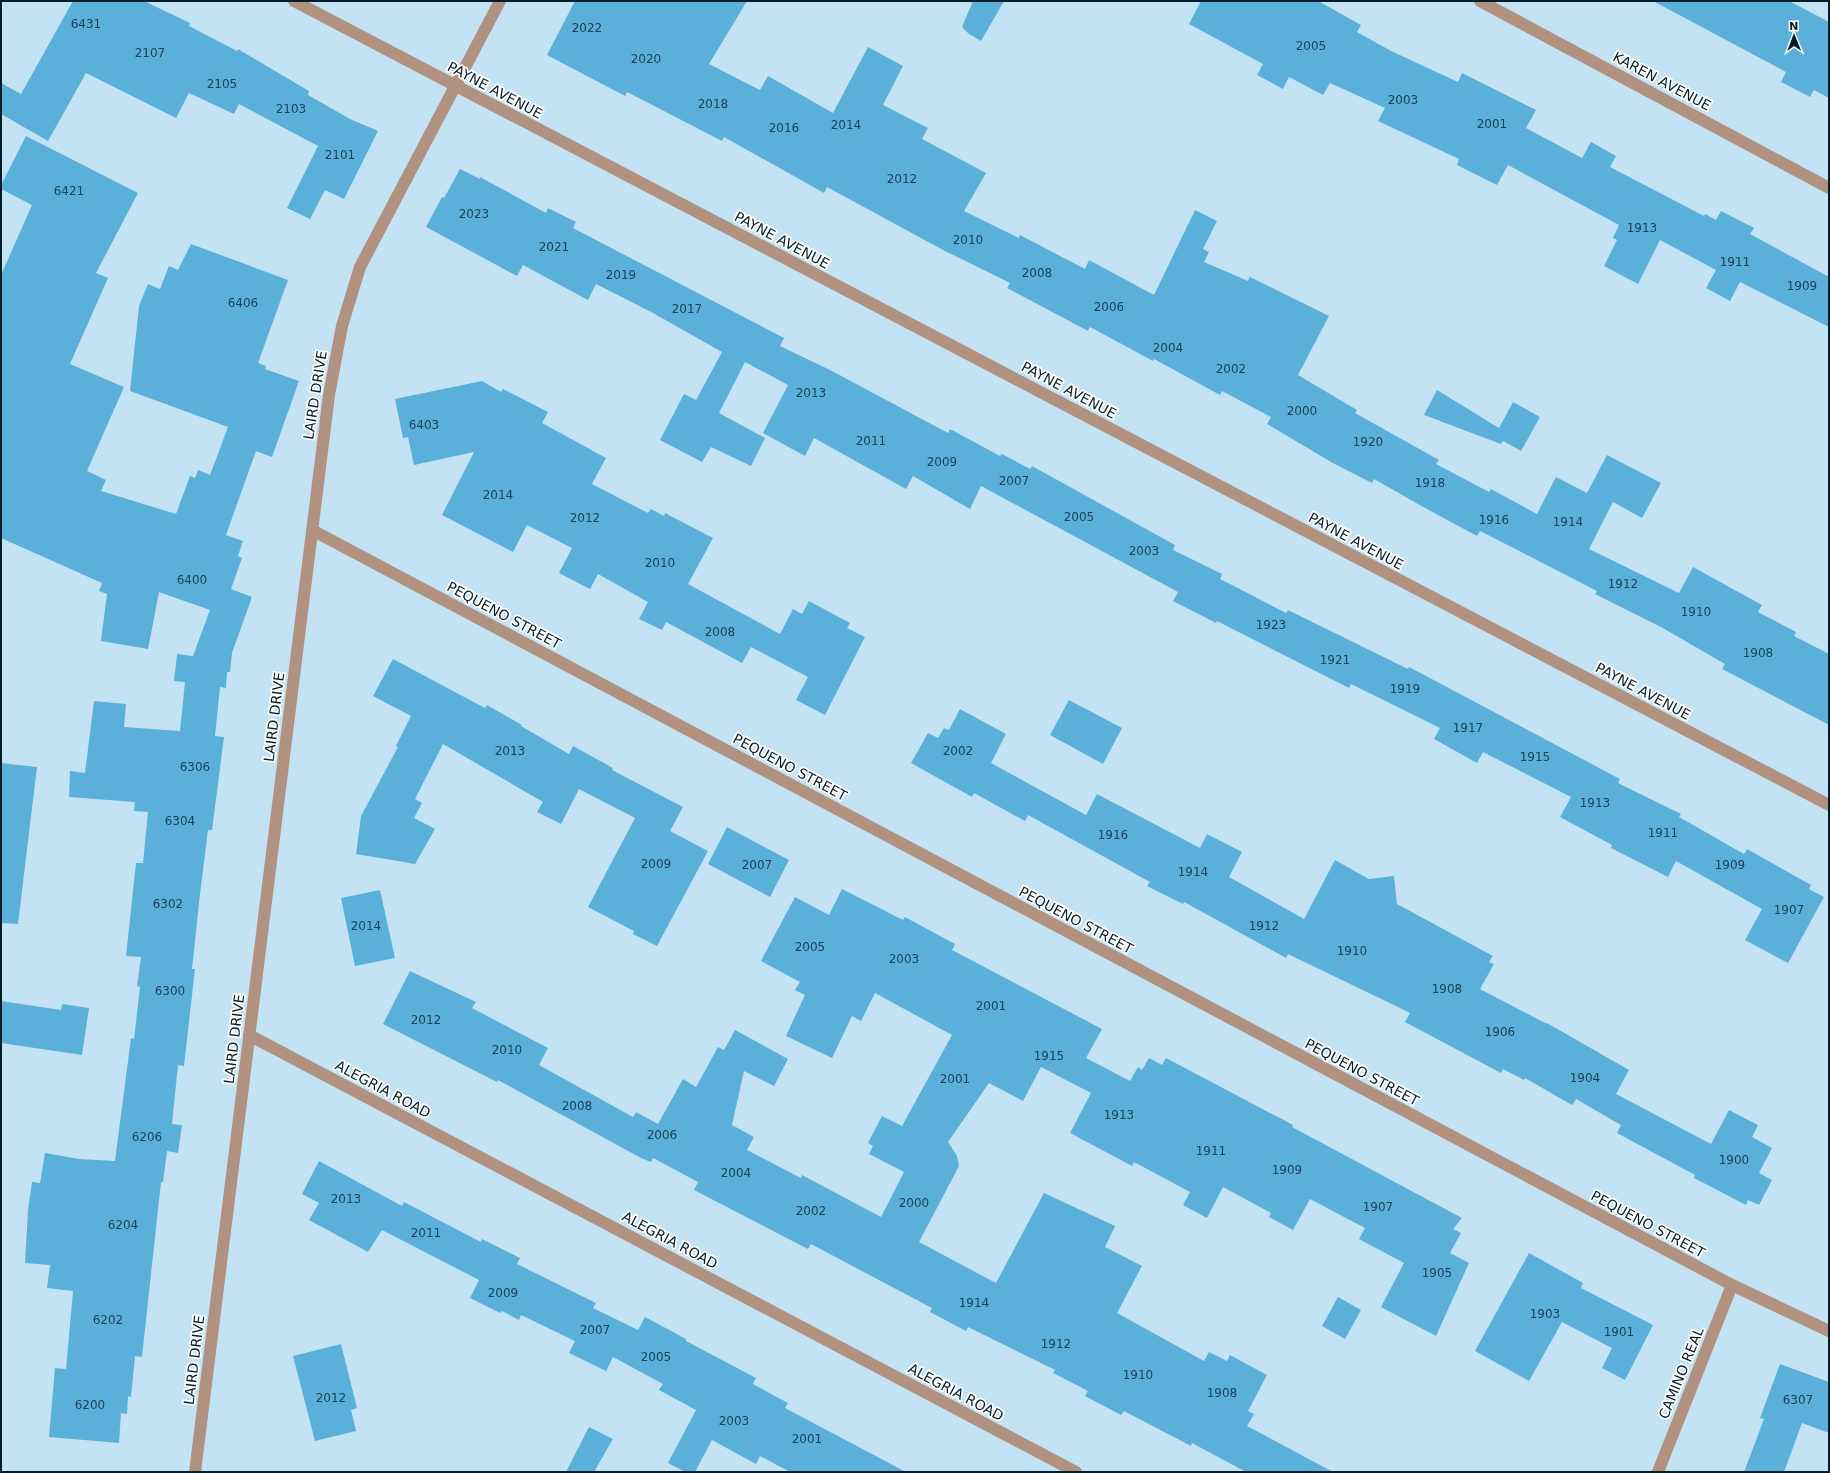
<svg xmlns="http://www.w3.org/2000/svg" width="1830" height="1473" font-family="'DejaVu Sans',sans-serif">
<rect width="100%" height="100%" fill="#c3e3f4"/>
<!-- building -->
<path fill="#5bb0da" d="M73 1H144L190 23 189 26 237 51 238 49 309 91 308 95 350 119 378 131 344 199 325 190 310 219 287 208 318 146 239 104 234 114 189 93 176 118 86 73 48 141 1 114V83L21 94Z
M575 1H747L709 64 760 90 768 76 833 113 868 47 903 66 883 105 928 128 922 139 986 173 964 211 1019 238 1020 235 1085 269 1089 260 1154 295 1195 210 1217 221 1203 249 1209 252 1204 262 1248 281 1250 277 1329 316 1298 375 1357 410 1355 413 1439 460 1436 464 1489 492 1491 489 1537 514 1556 477 1587 493 1607 455 1661 483 1642 518 1613 502 1589 549 1679 593 1693 567 1762 605 1758 612 1796 632 1794 636 1829 654V725L1722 669 1725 664 1661 627 1595 594 1597 591 1480 531 1477 536 1425 508 1374 479 1372 483 1331 462 1267 424 1271 417 1222 391 1220 395 1154 359 1153 361 1090 327 1088 331 1007 288 1010 283 943 250 827 187 824 193 724 137 722 141 627 92 625 96 547 55Z
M973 1H1004L981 41 969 34 962 27Z
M1201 1H1318L1361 25 1357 32 1391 51 1458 82 1462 73 1536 110 1526 128 1582 158 1591 142 1616 156 1610 167 1704 216 1705 214 1716 220 1721 211 1754 228 1750 234 1829 277V327L1740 282 1730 301 1706 288 1716 270 1660 240 1638 284 1604 266 1617 240 1613 238 1619 225 1508 165 1497 185 1457 165 1459 159 1378 121 1385 108 1330 83 1323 95 1289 77 1283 89 1257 75 1263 64 1189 24Z
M1653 1H1789L1829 22V98L1814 90 1810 97 1781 82 1786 72Z
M26 136 138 193 96 273 108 278 70 364 124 387 87 471 106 480 101 491 176 514 190 476 195 478 198 470 210 475 228 427 130 391 139 306 148 284 160 289 169 266 178 270 191 244 288 280 258 363 266 366 265 369 299 381 272 457 256 451 226 535 243 541 238 556 242 558 231 589 252 597 232 653 230 672H227L226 688 220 687 215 736 224 737 212 830H208L200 894 192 969H195L184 1066 178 1065 172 1124 182 1125 178 1153 167 1151 163 1182H161L142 1357 135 1356 131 1397 128 1396 127 1414 121 1413 119 1443 49 1437 55 1368 66 1369 73 1291 47 1288 50 1265 25 1263 28 1210 32 1182 40 1183 45 1153 79 1159 115 1161 131 1038 134 1039 140 987 137 986 141 957 126 956 136 863H143L148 812 134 811 135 802 69 797 70 771 85 773 94 701 126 704 124 727 180 731 185 682 174 681 177 654 193 656 210 610 159 592 148 649 101 641 107 594 99 591 102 583 1 538V275L32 205 1 189V185Z
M460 169 480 179V177L546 213 548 208 576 222 573 228 784 338 780 346 832 371 948 433 950 429 1000 456 1002 454 1030 469 1032 466 1175 545 1173 550 1222 574 1220 579 1234 586 1286 613 1288 610 1408 669 1409 667 1620 779 1618 783 1681 814 1679 817 1744 854 1747 849 1811 885 1809 889 1824 897 1788 963 1745 940 1762 909 1676 861 1668 877 1611 848 1612 845 1560 817 1571 797 1483 752 1477 763 1434 739 1440 728 1351 684 1349 688 1217 621 1216 623 1173 601 1178 592 981 486 970 509 913 476 906 489 814 438 805 456 763 433 788 385 745 362 719 413 765 438 751 466 711 447 702 462 660 440 684 394 696 400 722 352 653 313 596 284 588 300 523 265 517 276 426 227 442 197 444 198Z
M482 381 501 392 503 389 548 412 542 423 606 458 592 484 648 513 651 509 664 516 665 513 713 538 688 584 780 634 793 609 802 614 809 601 850 623 847 628 865 637 825 715 796 700 808 677 751 647 742 663 666 622 662 630 639 619 648 602 598 574 590 589 559 573 572 548 527 525 513 552 442 515 474 452 414 465 408 437 403 438 395 399Z
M1437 390 1499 428 1513 402 1540 417 1521 451 1503 441 1501 444 1424 415Z
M393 659 485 708 487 705 522 725 521 726 569 754 573 746 613 768 612 770 683 807 670 831 708 851 657 946 633 934 634 931 588 907 635 818 579 789 561 824 537 812 543 802 443 744 415 799 422 803 414 818 435 829 415 864 356 854 361 816 398 747 396 746 411 716 373 696Z
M1069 700 1122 728 1103 764 1050 735Z
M960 709 1006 734 991 763 1086 815 1097 794 1200 848 1207 834 1242 852 1229 877 1304 919 1335 860 1369 879 1394 876 1397 904 1493 956 1489 962 1494 964 1480 989 1547 1024V1023L1629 1070 1616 1094 1711 1144 1729 1110 1758 1125 1752 1137 1772 1148 1759 1173 1772 1180 1759 1205 1748 1200 1746 1205 1694 1178 1695 1175 1617 1133 1621 1125 1576 1099 1572 1105 1525 1078 1524 1080 1503 1069 1501 1073 1405 1022 1410 1013 1402 1009 1288 954 1286 958 1184 902 1183 904 1147 886 1150 882 1028 815 1025 821 974 793 972 797 911 763 928 733 938 738 944 728 949 730Z
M1 763 37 767 18 924 1 923Z
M727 827 789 860 770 897 708 864Z
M842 889 903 920 905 917 955 944 952 950 1102 1029 1086 1058 1130 1081 1138 1067 1142 1070 1149 1058 1162 1065 1166 1058 1293 1125 1292 1127 1462 1218 1453 1229 1461 1233 1450 1253 1469 1263 1436 1336 1381 1307 1404 1263 1359 1239 1365 1228 1310 1199 1293 1230 1269 1217 1271 1213 1223 1187 1207 1218 1183 1205 1190 1192 1134 1162 1132 1166 1070 1133 1091 1093 1041 1067 1023 1101 989 1083 948 1142 957 1156 959 1166 919 1242 996 1283 1044 1193 1115 1226 1105 1247 1142 1266 1117 1313 1204 1361 1209 1352 1227 1361 1230 1355 1267 1375 1248 1411 1254 1414 1247 1426 1333 1472H1246L1192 1443 1191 1446 1124 1411 1121 1415 1085 1396 1088 1391 1053 1373 1055 1370 968 1327 966 1331 930 1312 932 1308 841 1260 811 1244 808 1249 694 1190 698 1182 653 1158 651 1162 641 1158 498 1080 497 1082 383 1024 410 971 476 1002 472 1008 548 1048 539 1065 633 1117 636 1112 658 1124 683 1079 696 1087 718 1047 724 1050 735 1030 788 1059 774 1086 744 1071 732 1125 754 1137 747 1150 801 1178 802 1175 881 1217 904 1172 869 1154 873 1146 868 1143 882 1116 902 1126 952 1035 875 993 861 1021 852 1016 832 1058 786 1036 805 995 795 990 800 982 761 961 795 897 829 915Z
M380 890 395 958 355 966 341 898Z
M1 1001 61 1010 62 1004 89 1008 82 1055 1 1043Z
M319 1161 402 1206 404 1202 481 1242 482 1239 520 1258 517 1264 596 1303 593 1308 638 1330 645 1317 673 1332 686 1339V1341L756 1378 753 1384 788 1403 785 1408 906 1472H790L760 1456 756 1464 712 1440 695 1472H685L668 1463 696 1410 659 1390 663 1384 613 1357 606 1371 569 1353 575 1341 521 1315 519 1320 502 1311 500 1313 470 1298 479 1280 382 1230 368 1252 309 1220 319 1203 302 1194Z
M1529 1253 1583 1283 1581 1288 1653 1325 1625 1380 1602 1368 1612 1348 1562 1322 1529 1381 1475 1351Z
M1338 1297 1361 1310 1345 1339 1322 1326Z
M341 1344 357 1408 351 1410 356 1431 315 1441 293 1356Z
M1780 1364 1829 1382V1433L1802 1423 1784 1472H1744L1764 1419 1760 1418Z
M589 1427 613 1439 594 1472H566Z"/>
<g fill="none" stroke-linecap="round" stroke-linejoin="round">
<!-- street -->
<path stroke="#b1917f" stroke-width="12" d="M294 1 1829 805
M1480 1 1829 188
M312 530 1732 1285 1829 1331
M249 1035 1076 1472
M195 1472 329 395 342 326 360 267 500 1
M1658 1472 1732 1285"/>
</g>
<g text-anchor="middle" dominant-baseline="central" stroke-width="3.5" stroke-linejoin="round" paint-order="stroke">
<!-- number labels -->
<g font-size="12" fill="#194257">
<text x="86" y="24">6431</text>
<text x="587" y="28">2022</text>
<text x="1311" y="46">2005</text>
<text x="150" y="53">2107</text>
<text x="646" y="59">2020</text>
<text x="222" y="84">2105</text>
<text x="1403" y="100">2003</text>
<text x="713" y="104">2018</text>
<text x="291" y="109">2103</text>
<text x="1492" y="124">2001</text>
<text x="846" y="125">2014</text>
<text x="784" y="128">2016</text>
<text x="340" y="155">2101</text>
<text x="902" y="179">2012</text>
<text x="69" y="191">6421</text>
<text x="474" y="214">2023</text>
<text x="1642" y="228">1913</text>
<text x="968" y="240">2010</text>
<text x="554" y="247">2021</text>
<text x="1735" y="262">1911</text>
<text x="1037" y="273">2008</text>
<text x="621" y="275">2019</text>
<text x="1802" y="286">1909</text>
<text x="243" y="303">6406</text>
<text x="1109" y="307">2006</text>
<text x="687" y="309">2017</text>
<text x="1168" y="348">2004</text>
<text x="1231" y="369">2002</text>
<text x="811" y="393">2013</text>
<text x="1302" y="411">2000</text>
<text x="424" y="425">6403</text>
<text x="871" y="441">2011</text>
<text x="1368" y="442">1920</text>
<text x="942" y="462">2009</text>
<text x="1014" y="481">2007</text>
<text x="1430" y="483">1918</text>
<text x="498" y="495">2014</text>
<text x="1079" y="517">2005</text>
<text x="585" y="518">2012</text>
<text x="1494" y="520">1916</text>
<text x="1568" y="522">1914</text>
<text x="1144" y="551">2003</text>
<text x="660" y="563">2010</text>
<text x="192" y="580">6400</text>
<text x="1623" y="584">1912</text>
<text x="1696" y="612">1910</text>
<text x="1271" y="625">1923</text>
<text x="720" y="632">2008</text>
<text x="1758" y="653">1908</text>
<text x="1335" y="660">1921</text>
<text x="1405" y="689">1919</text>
<text x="1468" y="728">1917</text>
<text x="510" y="751">2013</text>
<text x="958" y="751">2002</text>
<text x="1535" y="757">1915</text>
<text x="195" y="767">6306</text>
<text x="1595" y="803">1913</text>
<text x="180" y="821">6304</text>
<text x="1663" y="833">1911</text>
<text x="1113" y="835">1916</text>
<text x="656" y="864">2009</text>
<text x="757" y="865">2007</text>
<text x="1730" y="865">1909</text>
<text x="1193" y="872">1914</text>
<text x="168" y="904">6302</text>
<text x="1789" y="910">1907</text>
<text x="366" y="926">2014</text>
<text x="1264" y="926">1912</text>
<text x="810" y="947">2005</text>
<text x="1352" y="951">1910</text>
<text x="904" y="959">2003</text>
<text x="1447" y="989">1908</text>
<text x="170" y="991">6300</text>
<text x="991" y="1006">2001</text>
<text x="426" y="1020">2012</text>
<text x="1500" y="1032">1906</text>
<text x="507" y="1050">2010</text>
<text x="1049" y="1056">1915</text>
<text x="1585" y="1078">1904</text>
<text x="955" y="1079">2001</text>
<text x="577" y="1106">2008</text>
<text x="1119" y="1115">1913</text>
<text x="662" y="1135">2006</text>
<text x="147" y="1137">6206</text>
<text x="1211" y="1151">1911</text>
<text x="1734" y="1160">1900</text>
<text x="1287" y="1170">1909</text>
<text x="736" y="1173">2004</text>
<text x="346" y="1199">2013</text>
<text x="914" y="1203">2000</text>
<text x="1378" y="1207">1907</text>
<text x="811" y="1211">2002</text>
<text x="123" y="1225">6204</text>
<text x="426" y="1233">2011</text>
<text x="1437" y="1273">1905</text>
<text x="503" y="1293">2009</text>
<text x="974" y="1303">1914</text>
<text x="1545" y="1314">1903</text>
<text x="108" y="1320">6202</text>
<text x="595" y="1330">2007</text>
<text x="1619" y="1332">1901</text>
<text x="1056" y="1344">1912</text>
<text x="656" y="1357">2005</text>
<text x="1138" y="1375">1910</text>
<text x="1222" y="1393">1908</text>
<text x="331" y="1398">2012</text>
<text x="1798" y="1400">6307</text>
<text x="90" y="1405">6200</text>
<text x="734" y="1421">2003</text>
<text x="807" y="1439">2001</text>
</g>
<!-- street labels -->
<g font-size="14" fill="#031e2b" stroke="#fefefe">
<text transform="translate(1662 81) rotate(28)">KAREN AVENUE</text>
<text transform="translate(495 90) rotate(28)">PAYNE AVENUE</text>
<text transform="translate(782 240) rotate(28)">PAYNE AVENUE</text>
<text transform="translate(1069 390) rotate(28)">PAYNE AVENUE</text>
<text transform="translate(315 395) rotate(-81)">LAIRD DRIVE</text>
<text transform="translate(1356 541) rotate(28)">PAYNE AVENUE</text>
<text transform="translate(504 615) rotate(28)">PEQUENO STREET</text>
<text transform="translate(1643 691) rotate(28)">PAYNE AVENUE</text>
<text transform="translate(274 717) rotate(-83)">LAIRD DRIVE</text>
<text transform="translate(790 767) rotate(28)">PEQUENO STREET</text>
<text transform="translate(1076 920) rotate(28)">PEQUENO STREET</text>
<text transform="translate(234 1039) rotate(-83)">LAIRD DRIVE</text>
<text transform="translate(1362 1072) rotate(28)">PEQUENO STREET</text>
<text transform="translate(383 1089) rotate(28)">ALEGRIA ROAD</text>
<text transform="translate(1648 1224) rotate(28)">PEQUENO STREET</text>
<text transform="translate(670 1240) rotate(28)">ALEGRIA ROAD</text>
<text transform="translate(194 1360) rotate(-83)">LAIRD DRIVE</text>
<text transform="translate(1681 1373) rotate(-68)">CAMINO REAL</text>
<text transform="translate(956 1392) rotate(28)">ALEGRIA ROAD</text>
</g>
</g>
<!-- border -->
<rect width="1830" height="1473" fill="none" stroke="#031e2b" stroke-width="4"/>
<!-- north arrow -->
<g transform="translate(1794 36) rotate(359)" stroke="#fefefe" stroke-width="3" paint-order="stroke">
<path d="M0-3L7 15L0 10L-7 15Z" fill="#031e2b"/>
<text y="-6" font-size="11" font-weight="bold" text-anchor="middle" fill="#031e2b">N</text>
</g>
</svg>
